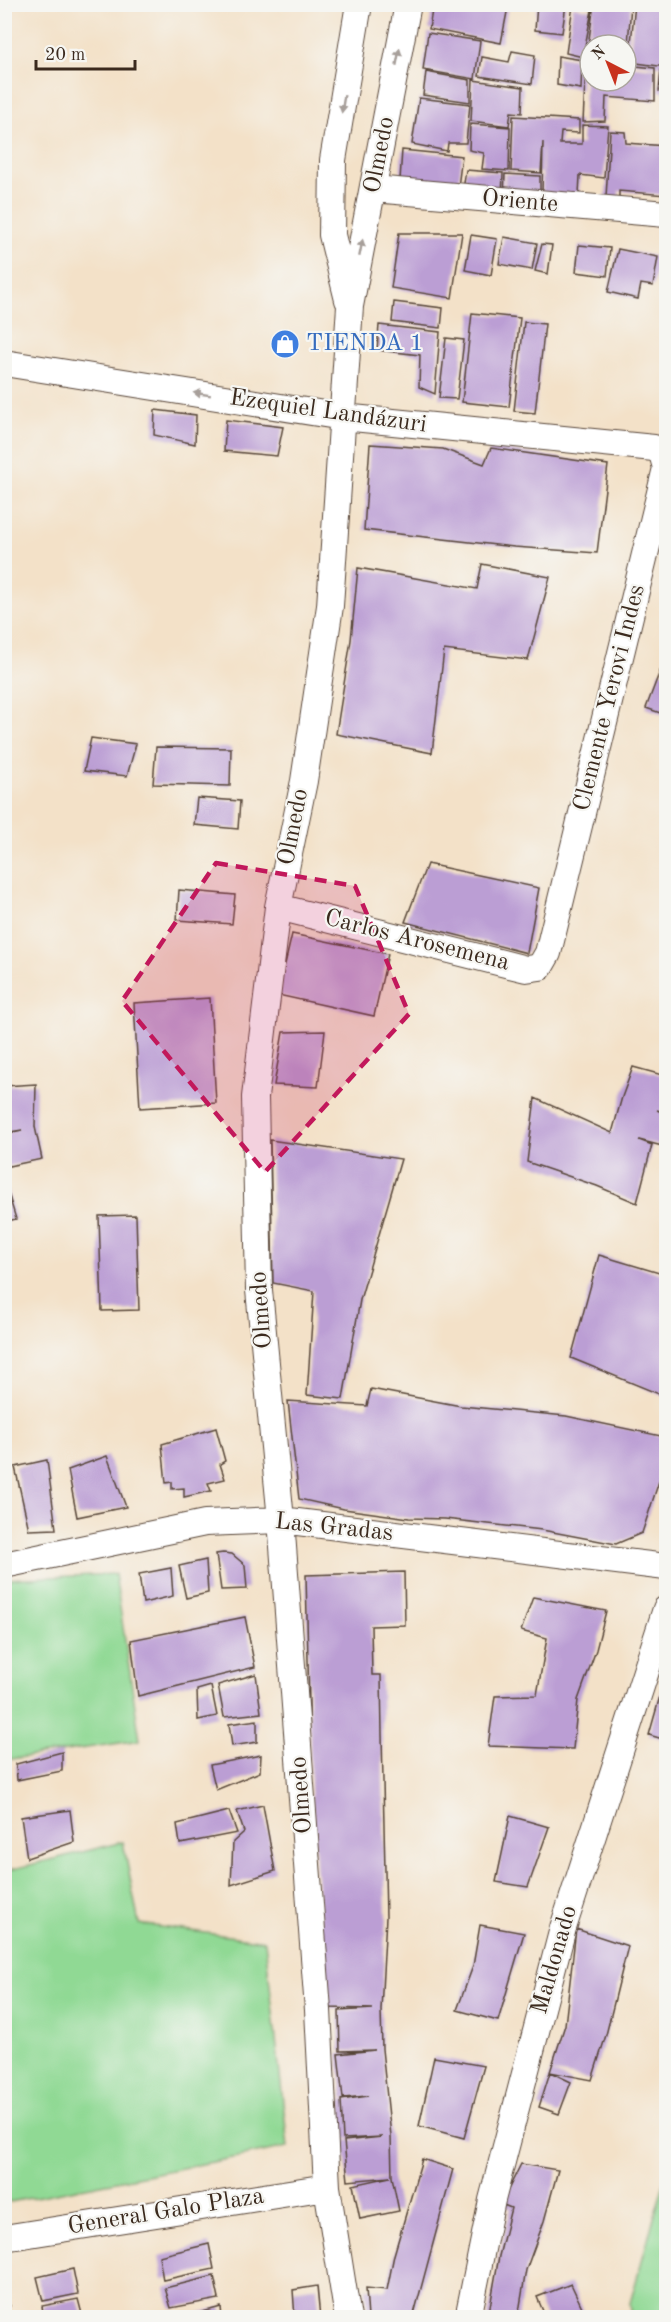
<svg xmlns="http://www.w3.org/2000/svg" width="671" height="2322" font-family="'Old Standard TT',serif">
<rect width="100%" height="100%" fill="#f6f6f2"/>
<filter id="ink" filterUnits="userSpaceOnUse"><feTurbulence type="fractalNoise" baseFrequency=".0167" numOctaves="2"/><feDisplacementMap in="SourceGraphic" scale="12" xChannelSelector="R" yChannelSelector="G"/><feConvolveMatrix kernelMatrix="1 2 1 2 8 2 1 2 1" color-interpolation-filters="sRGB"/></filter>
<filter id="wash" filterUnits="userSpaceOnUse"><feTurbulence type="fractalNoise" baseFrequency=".008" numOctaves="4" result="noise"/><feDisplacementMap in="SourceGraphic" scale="24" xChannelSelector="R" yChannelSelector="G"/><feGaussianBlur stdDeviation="1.35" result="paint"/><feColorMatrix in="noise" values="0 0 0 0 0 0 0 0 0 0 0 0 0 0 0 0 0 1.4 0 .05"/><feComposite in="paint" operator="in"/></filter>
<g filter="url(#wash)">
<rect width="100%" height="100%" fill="#f3e1c8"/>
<!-- green -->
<path fill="#90d994" stroke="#668259" stroke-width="1.5" d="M115 1574 140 1740 5 1760V1579Z
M123 1842 139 1924 265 1941 288 2147 5 2203V1871Z
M666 2175V2317H632L630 2303Z"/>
<g id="blocks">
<!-- building -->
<path fill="#bb9ed4" d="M433 4H498L508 7 501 43 429 29Z
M537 4H566L562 33 535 30Z
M594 4H631L628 45H590V54L587 53Z
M635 4H666V67L629 62Z
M573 6 592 10 583 57 566 53Z
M428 33 480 41 475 79 423 70Z
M512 51 535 55 532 84 479 76 482 57 509 62Z
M558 56 582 60 581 89 557 85Z
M586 62H590V81H626V65L655 68V101L606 97 605 121 583 122Z
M661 70H666V92L659 91Z
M426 72 470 80V102L423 95Z
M473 80 523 87 522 113 511 112 509 126 471 121Z
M419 98 470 104 466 143H448L447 151 412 144Z
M513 116 579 120V133L561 132 560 144H582V125L608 126 604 178 580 175 579 195H542L543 142 541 173 511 171Z
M470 124 510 127 509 171 482 169 484 153 469 150Z
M610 131 625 132 626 143 666 146V195L619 191V198L606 197Z
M402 150 462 156 458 187 400 180Z
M466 170 503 173 502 196 463 190Z
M505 174 540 176V200L504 197Z
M399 233H462L452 298 391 288Z
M471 235 497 239 491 275 465 270Z
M504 237 537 243 532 270 499 264Z
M542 244 552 245 548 274 535 271Z
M579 245 610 248 607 276 576 272Z
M618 249 658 257 653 286 641 284 638 299 608 292Z
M394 302 443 308 441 328 392 322Z
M472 313 520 318 509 407 462 402Z
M524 322 545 324 535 413 514 411Z
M379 325 440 332 435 394 419 387 420 355 377 350Z
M446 338 464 340 457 399 439 398Z
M155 410 196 415 195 444 154 435Z
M226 420 283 427 277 456 224 451Z
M370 444 443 449 484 464 491 448 608 465 597 553 514 547 364 530Z
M482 564 550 577 528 660 444 650 432 753 336 734 351 640 358 568 477 589Z
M660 671 666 673V715L646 708Z
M91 738 136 744 127 776 84 771Z
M156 747 231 748 230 786 153 784Z
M197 798 240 801 238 829 194 825Z
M427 864 539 888 527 953 405 922Z
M179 890 235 895 232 924 177 920Z
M292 934 388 954 374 1016 278 995Z
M210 998 216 1103 140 1108 134 1003Z
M325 1031 318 1087 274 1085 283 1032Z
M633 1067 666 1076V1113L657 1110 666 1114V1147L639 1140 652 1145 637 1203 597 1186 527 1162 535 1098 612 1133 622 1097Z
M36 1084 35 1127 42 1159 4 1167V1134L22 1130 4 1133V1086Z
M270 1140 401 1159 360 1300 343 1399 307 1395 314 1291 273 1283Z
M5 1183 16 1219 4 1222V1184Z
M136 1215 139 1310 102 1311 99 1216Z
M599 1255 666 1275V1397L571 1358Z
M371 1389 461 1406 566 1416 666 1437V1460L642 1533 616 1544 542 1530 445 1519 409 1518 344 1509 299 1499 288 1401 367 1406Z
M216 1428 225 1461 220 1464 225 1479 208 1483 211 1491 184 1497V1488L172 1489V1482L166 1483 162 1444Z
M107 1456 126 1507 77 1517 68 1470Z
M47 1460 56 1529 29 1530 15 1467Z
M223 1553 232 1554 245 1565 247 1589 221 1590 216 1554Z
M206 1560 208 1593 186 1598 179 1566Z
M171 1568 173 1596 143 1603 139 1574Z
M404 1572 405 1625 371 1626 372 1675H381L382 1735 386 1917 381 2010 382 2049 391 2136 392 2177 399 2211 360 2219 353 2185 390 2177 348 2181 344 2141 382 2137 343 2139 341 2100 368 2096 343 2098 338 2054 375 2050 340 2051 339 2011 373 2009 326 2008 311 1789 306 1575Z
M533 1597 606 1611 596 1650 578 1700 573 1749 488 1746 495 1696 537 1695 547 1638 521 1631Z
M245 1617 255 1667 138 1696 131 1640Z
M256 1674 261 1713 224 1717 218 1685Z
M666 1675V1740L649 1735Z
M211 1686 217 1716 198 1720 197 1690Z
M257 1720V1742L232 1746 229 1724Z
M62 1752V1771L17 1780 16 1764Z
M261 1755 260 1772 216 1790 210 1765Z
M263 1805 275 1871 231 1885 233 1842 244 1832 237 1811Z
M70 1810 74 1842 27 1858 21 1817Z
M229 1811 237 1833 180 1844 177 1824Z
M510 1816 549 1827 528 1887 496 1882Z
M480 1925 524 1933 498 2021 457 2010 473 1966Z
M576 1929 628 1946 606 2035 592 2080 550 2072 565 2025Z
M434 2057 484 2066 464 2138 419 2126Z
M550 2072 571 2082 559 2114 539 2107Z
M422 2159 453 2169 413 2318H368L366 2288 387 2290 394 2255Z
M521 2164 558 2170 544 2221 526 2270 518 2318H488L499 2256 511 2208 501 2204Z
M209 2244 214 2269 163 2280 159 2256Z
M73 2269 78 2294 43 2301 37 2277Z
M214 2276 219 2299 171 2308 165 2288Z
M571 2284 587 2318H546L537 2297Z
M317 2286 320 2318H295L293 2290Z
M4 2290 10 2306 4 2307Z
M78 2299 83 2318H44L42 2306Z
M221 2307 222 2318H184V2317Z"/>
</g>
</g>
<g filter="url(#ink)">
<use href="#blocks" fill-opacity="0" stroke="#574538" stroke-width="1.5"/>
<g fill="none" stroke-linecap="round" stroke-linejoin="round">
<!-- minor casing -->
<g stroke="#574538" stroke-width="28">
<path id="minor" d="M373 189 666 214
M348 300 332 235 333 160 359 4
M4 363 343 417 654 448 662 453 666 468 548 953 540 967 526 969 278 907
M4 1565 205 1523 281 1520 666 1567
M4 2238 327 2187
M348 2318 327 2187 318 2010 281 1520 259 1290 255 1097 278 907 304 781 330 606 350 306 408 4
M468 2318 492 2200 563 1928 666 1609"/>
</g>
<!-- minor -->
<use href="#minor" stroke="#fff" stroke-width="26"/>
</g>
<!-- one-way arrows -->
<defs><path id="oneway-solid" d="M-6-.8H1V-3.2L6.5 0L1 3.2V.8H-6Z" transform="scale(1.5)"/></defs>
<g fill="#a79f9a">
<use href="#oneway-solid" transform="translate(398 57) rotate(-79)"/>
<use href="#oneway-solid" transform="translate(343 104) rotate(99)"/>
<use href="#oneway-solid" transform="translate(361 248) rotate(-79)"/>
<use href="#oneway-solid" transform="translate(202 394) rotate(-171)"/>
</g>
</g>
<!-- marked area -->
<path fill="#c2185b" fill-opacity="0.2" stroke="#c2185b" stroke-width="4.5" stroke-dasharray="12 8" stroke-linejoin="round" d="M216 863 355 886 409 1014 265 1172 122 1001Z"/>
<!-- icons -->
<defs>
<g id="shop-disc" transform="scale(1.5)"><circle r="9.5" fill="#3f7fe0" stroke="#f6f6f2"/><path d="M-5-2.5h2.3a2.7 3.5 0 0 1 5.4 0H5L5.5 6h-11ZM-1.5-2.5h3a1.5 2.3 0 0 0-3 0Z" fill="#fff"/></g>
</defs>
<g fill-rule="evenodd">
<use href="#shop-disc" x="285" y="344"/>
</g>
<g text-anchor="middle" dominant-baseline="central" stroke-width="4.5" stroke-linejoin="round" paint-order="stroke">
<!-- street labels -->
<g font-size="24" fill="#3b2a1e" stroke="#f6f6f2">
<text transform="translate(380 155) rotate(-79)">Olmedo</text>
<text transform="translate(520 202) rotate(5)">Oriente</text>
<text transform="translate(328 412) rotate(8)">Ezequiel Landázuri</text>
<text transform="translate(610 698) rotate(-76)">Clemente Yerovi Indes</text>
<text transform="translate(294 827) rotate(-79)">Olmedo</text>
<text transform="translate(417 941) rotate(14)">Carlos Arosemena</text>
<text transform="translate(262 1310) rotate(-94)">Olmedo</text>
<text transform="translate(334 1528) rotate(6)">Las Gradas</text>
<text transform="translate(302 1795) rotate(-94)">Olmedo</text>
<text transform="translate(555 1960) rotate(-74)">Maldonado</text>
<text transform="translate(166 2212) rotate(-9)">General Galo Plaza</text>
</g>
<!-- shop labels -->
<g font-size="24" fill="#366cbe" stroke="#f6f6f2" text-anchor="start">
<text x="306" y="344">TIENDA 1</text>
</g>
</g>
<!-- margin -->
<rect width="671" height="2322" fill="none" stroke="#f6f6f2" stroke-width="24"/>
<!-- north arrow -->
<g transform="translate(608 63) rotate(318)"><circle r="28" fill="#f6f6f2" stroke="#aba49d" stroke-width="1.5"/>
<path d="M0-4.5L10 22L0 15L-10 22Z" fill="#c8321e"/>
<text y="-9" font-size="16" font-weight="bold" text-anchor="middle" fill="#3b2a1e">N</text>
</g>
<!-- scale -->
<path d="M36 60v9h99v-9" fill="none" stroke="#3b2a1e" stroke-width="3"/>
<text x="45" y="60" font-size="18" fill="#3b2a1e" stroke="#f6f6f2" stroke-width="4.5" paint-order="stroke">20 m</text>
</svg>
